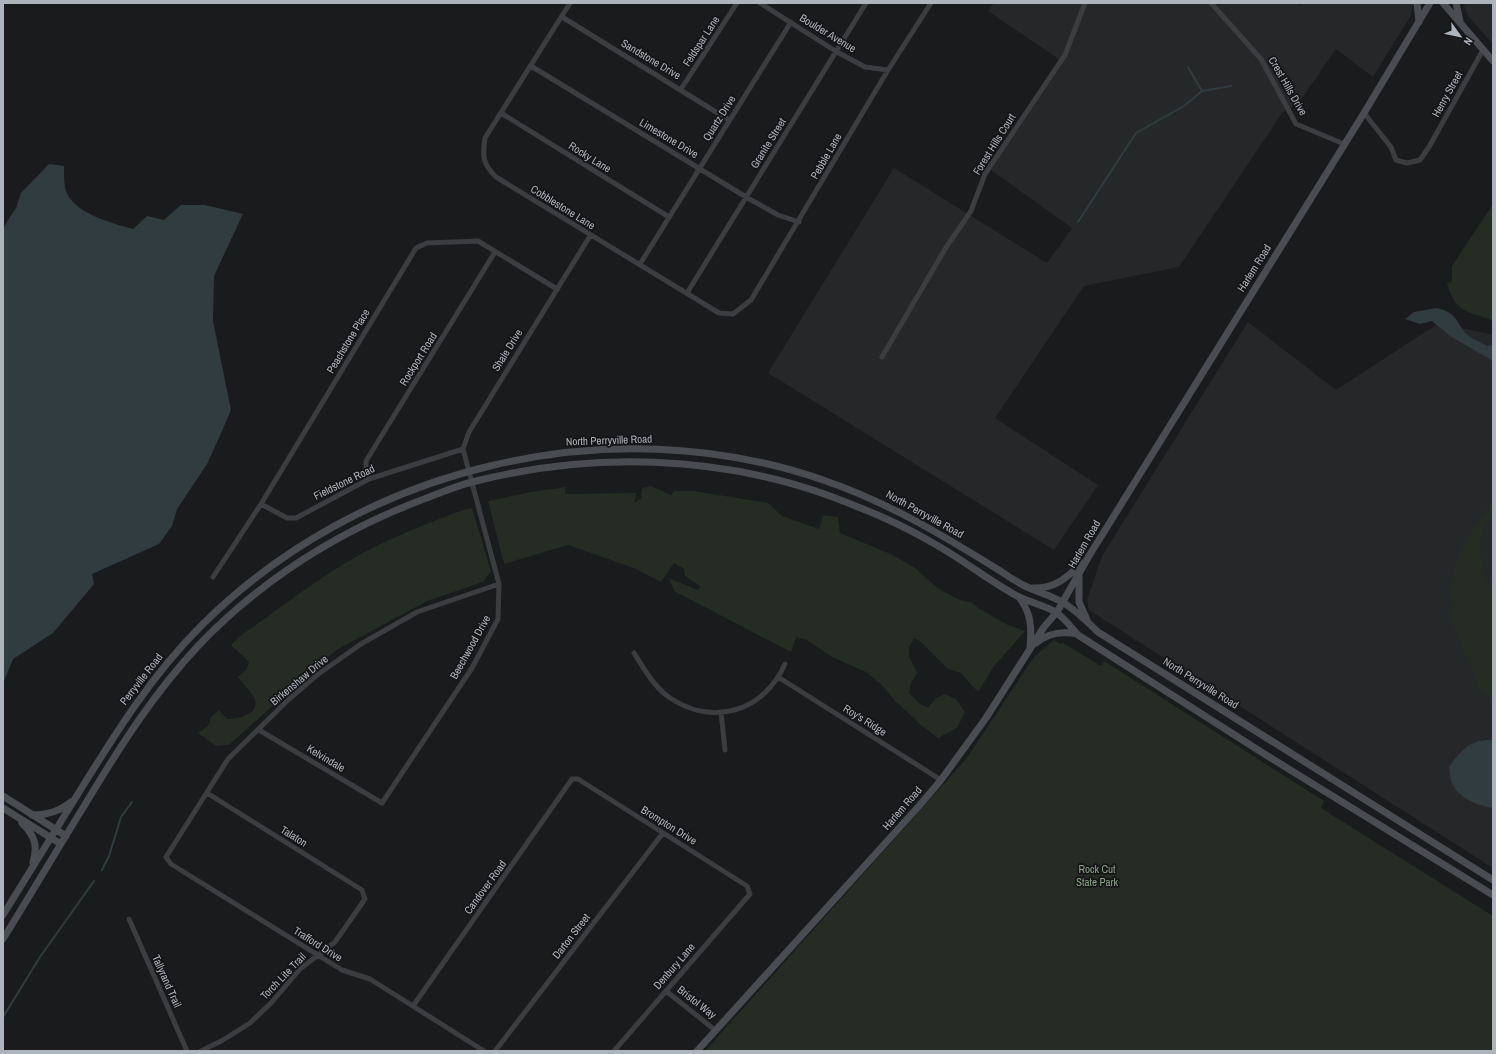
<svg xmlns="http://www.w3.org/2000/svg" width="1496" height="1054" font-family="'Archivo Narrow',sans-serif">
<rect width="100%" height="100%" fill="#1a1b1c"/>
<!-- built -->
<path fill="#262729" d="M994 3H1298L1300 5 1303 3H1413L1410 17 1373 77 1336 49 1298 104 1282 113 1179 267 1084 286 995 418 1098 485 1054 550 768 373 894 168 1047 263 1072 228 991 170 1063 62 988 11Z
M1463 3H1493V44L1468 16Z
M1248 322 1336 390 1439 323 1493 335V868L1089 610 1087 600 1102 556Z"/>
<!-- green -->
<path fill="#242c24" d="M1493 204V321C1466 309 1457 316 1447 283L1452 282V266Z
M651 486 671 495 674 491H693L768 503 782 516 819 529 823 515 838 517 840 533 893 555 915 568 939 589 960 600 973 603 978 608 1008 625 1025 631 994 666 978 692 961 673 948 669 920 641 914 638C905 651 909 660 918 672L911 683 909 693 920 704 928 708 936 698 945 694 956 699 965 712 957 728 938 738 921 725 894 700 883 686 866 672 832 657 807 640 796 637 791 652 674 591 669 578 698 590 700 586 685 576 684 569 674 563 661 582 634 568 568 545 504 564 488 501 531 492 566 487 565 494 636 493 634 503 641 499 642 488Z
M1492 504C1493 515 1485 522 1482 532 1477 544 1484 581 1493 589V697H1486L1479 688 1448 613 1453 607 1449 589 1459 552 1486 509Z
M472 508 491 571 483 582 427 601 338 649 311 671 229 745 216 746 198 733 208 726 211 717 219 710 227 719C237 719 259 715 255 700 254 695 242 683 238 677L246 670 249 662 231 645 239 637C270 615 300 592 331 572 372 545 417 527 463 510Z
M1054 640 1060 644 1063 643 1101 666 1104 661 1324 801 1321 808 1493 916V1051H705L966 759 1034 657Z"/>
<!-- water -->
<path fill="#303c40" d="M49 164 64 166C64 173 64 181 65 188 71 213 112 223 133 229L147 216 164 220 181 205H205L243 214 214 276 213 321 231 410 219 438 207 464 177 509 172 526 159 544 92 574 94 584 53 633 13 659 3 684V228L16 208 21 193Z
M1437 308C1461 314 1455 325 1470 337 1475 340 1482 343 1487 346L1493 345V361L1450 336 1432 321 1420 324 1405 319 1414 312Z
M1493 740V808C1478 806 1458 798 1452 783 1450 779 1450 772 1449 767 1461 750 1470 739 1493 740Z"/>
<g fill="none" stroke-linecap="round" stroke-linejoin="round">
<!-- stream -->
<path stroke="#303c40" stroke-width="2" d="M1188 67 1202 91
M1078 222 1136 133 1184 106 1202 91 1231 86
M102 870 109 856 121 817 132 802
M3 1017 40 957 94 881"/>
<!-- street -->
<path stroke="#3b3d41" stroke-width="5" d="M570 3 485 138C482 157 483 164 496 177L719 313 733 314 751 300 888 70 931 3
M760 3 837 52 865 67 888 70
M1211 3 1261 59 1296 124 1344 144
M562 17 729 120
M531 66 746 197 778 215 799 222
M681 89 737 3
M501 113 669 217
M1364 113 1391 147 1396 160 1407 163 1420 160 1429 147 1483 50
M640 264 791 22
M687 293 866 3
M882 357 945 249 971 211 985 174 1065 55 1085 3
M369 479 366 468V461L495 252
M261 504 287 518H296L369 479 463 449
M213 577 261 504 416 248 427 243 478 241 557 289
M634 653C644 669 654 687 670 698 714 727 764 711 785 664
M778 677 941 780
M721 712 725 750
M259 730 382 803 472 668 498 619 499 584 463 449 469 432 590 236
M129 919 187 1051
M666 991 715 1030
M413 1006 572 779H578L747 886 750 894 614 1051
M201 1051 223 1040 250 1023 271 1003 300 969 335 942 365 899 362 890 207 793
M484 1051 370 979 342 970 171 864 166 857 228 759 288 700 317 675 361 644 417 612 499 584
M495 1051 663 833"/>
<!-- secondary -->
<path stroke="#494d51" stroke-width="7" d="M1417 3 1419 22
M1443 3 1493 61
M1456 3 1460 21
M1079 576V602L1087 620
M1033 588C1054 589 1067 578 1082 563
M1019 597C1031 613 1032 627 1030 647
M1036 643C1048 633 1062 631 1077 634
M3 796 66 836
M3 808 61 844
M32 815C47 815 59 812 71 802
M22 823C35 836 38 846 33 862
M3 915C29 873 55 831 81 789 117 731 152 675 200 627 359 467 609 406 823 480 888 502 944 536 1002 572 1009 577 1017 582 1025 586 1037 592 1050 595 1062 602 1075 609 1087 622 1098 632L1493 880
M3 939C31 894 58 848 86 803 119 748 154 693 198 646 263 578 344 528 432 496 446 491 461 484 476 481 592 452 717 455 830 496 867 510 899 523 933 543 962 559 988 580 1017 596 1029 602 1043 605 1054 611 1063 616 1071 627 1078 635L1266 755 1493 895
M697 1051 919 806 941 780 986 718 1044 627 1057 612 1089 556 1364 113 1430 3"/>
</g>
<g text-anchor="middle" dominant-baseline="central" stroke-width="3.5" stroke-linejoin="round" paint-order="stroke">
<!-- street labels -->
<g font-size="11" fill="#adb4bb" stroke="#151517">
<text transform="translate(828 33) rotate(31)">Boulder Avenue</text>
<text transform="translate(701 41) rotate(-57)">Feldspar Lane</text>
<text transform="translate(651 59) rotate(31)">Sandstone Drive</text>
<text transform="translate(1288 86) rotate(60)">Crest Hills Drive</text>
<text transform="translate(1447 94) rotate(-61)">Henry Street</text>
<text transform="translate(719 118) rotate(-58)">Quartz Drive</text>
<text transform="translate(669 138) rotate(31)">Limestone Drive</text>
<text transform="translate(768 143) rotate(-58)">Granite Street</text>
<text transform="translate(994 144) rotate(-58)">Forest Hills Court</text>
<text transform="translate(826 156) rotate(-60)">Pebble Lane</text>
<text transform="translate(590 157) rotate(32)">Rocky Lane</text>
<text transform="translate(563 207) rotate(32)">Cobblestone Lane</text>
<text transform="translate(1254 268) rotate(-58)">Harlem Road</text>
<text transform="translate(348 341) rotate(-59)">Peachstone Place</text>
<text transform="translate(507 350) rotate(-58)">Shale Drive</text>
<text transform="translate(418 359) rotate(-58)">Rockport Road</text>
<text transform="translate(609 440) rotate(-2)">North Perryville Road</text>
<text transform="translate(344 482) rotate(-26)">Fieldstone Road</text>
<text transform="translate(925 514) rotate(29)">North Perryville Road</text>
<text transform="translate(1084 544) rotate(-60)">Harlem Road</text>
<text transform="translate(470 647) rotate(-61)">Beechwood Drive</text>
<text transform="translate(141 679) rotate(-52)">Perryville Road</text>
<text transform="translate(299 680) rotate(-40)">Birkenshaw Drive</text>
<text transform="translate(1201 683) rotate(32)">North Perryville Road</text>
<text transform="translate(865 720) rotate(32)">Roy's Ridge</text>
<text transform="translate(326 758) rotate(31)">Kelvindale</text>
<text transform="translate(902 808) rotate(-49)">Harlem Road</text>
<text transform="translate(669 825) rotate(32)">Brompton Drive</text>
<text transform="translate(294 836) rotate(32)">Talaton</text>
<text transform="translate(485 887) rotate(-54)">Candover Road</text>
<text transform="translate(571 936) rotate(-52)">Darton Street</text>
<text transform="translate(318 944) rotate(32)">Trafford Drive</text>
<text transform="translate(674 966) rotate(-49)">Denbury Lane</text>
<text transform="translate(283 976) rotate(-46)">Torch Lite Trail</text>
<text transform="translate(167 981) rotate(66)">Tallyrand Trail</text>
<text transform="translate(697 1002) rotate(38)">Bristol Way</text>
</g>
<!-- park labels -->
<g font-size="11" fill="#89a586" stroke="#151517">
<text x="1097" y="869">Rock Cut<tspan x="1097" dy="13">State Park</tspan></text>
</g>
</g>
<!-- border -->
<rect width="1496" height="1054" fill="none" stroke="#adb4bb" stroke-width="8"/>
<!-- north arrow -->
<g transform="translate(1460 36) rotate(123)" stroke="#151517" stroke-width="3" paint-order="stroke">
<path d="M0-3L7 15L0 10L-7 15Z" fill="#adb4bb"/>
<text y="-6" font-size="11" font-weight="bold" text-anchor="middle" fill="#adb4bb">N</text>
</g>
</svg>
